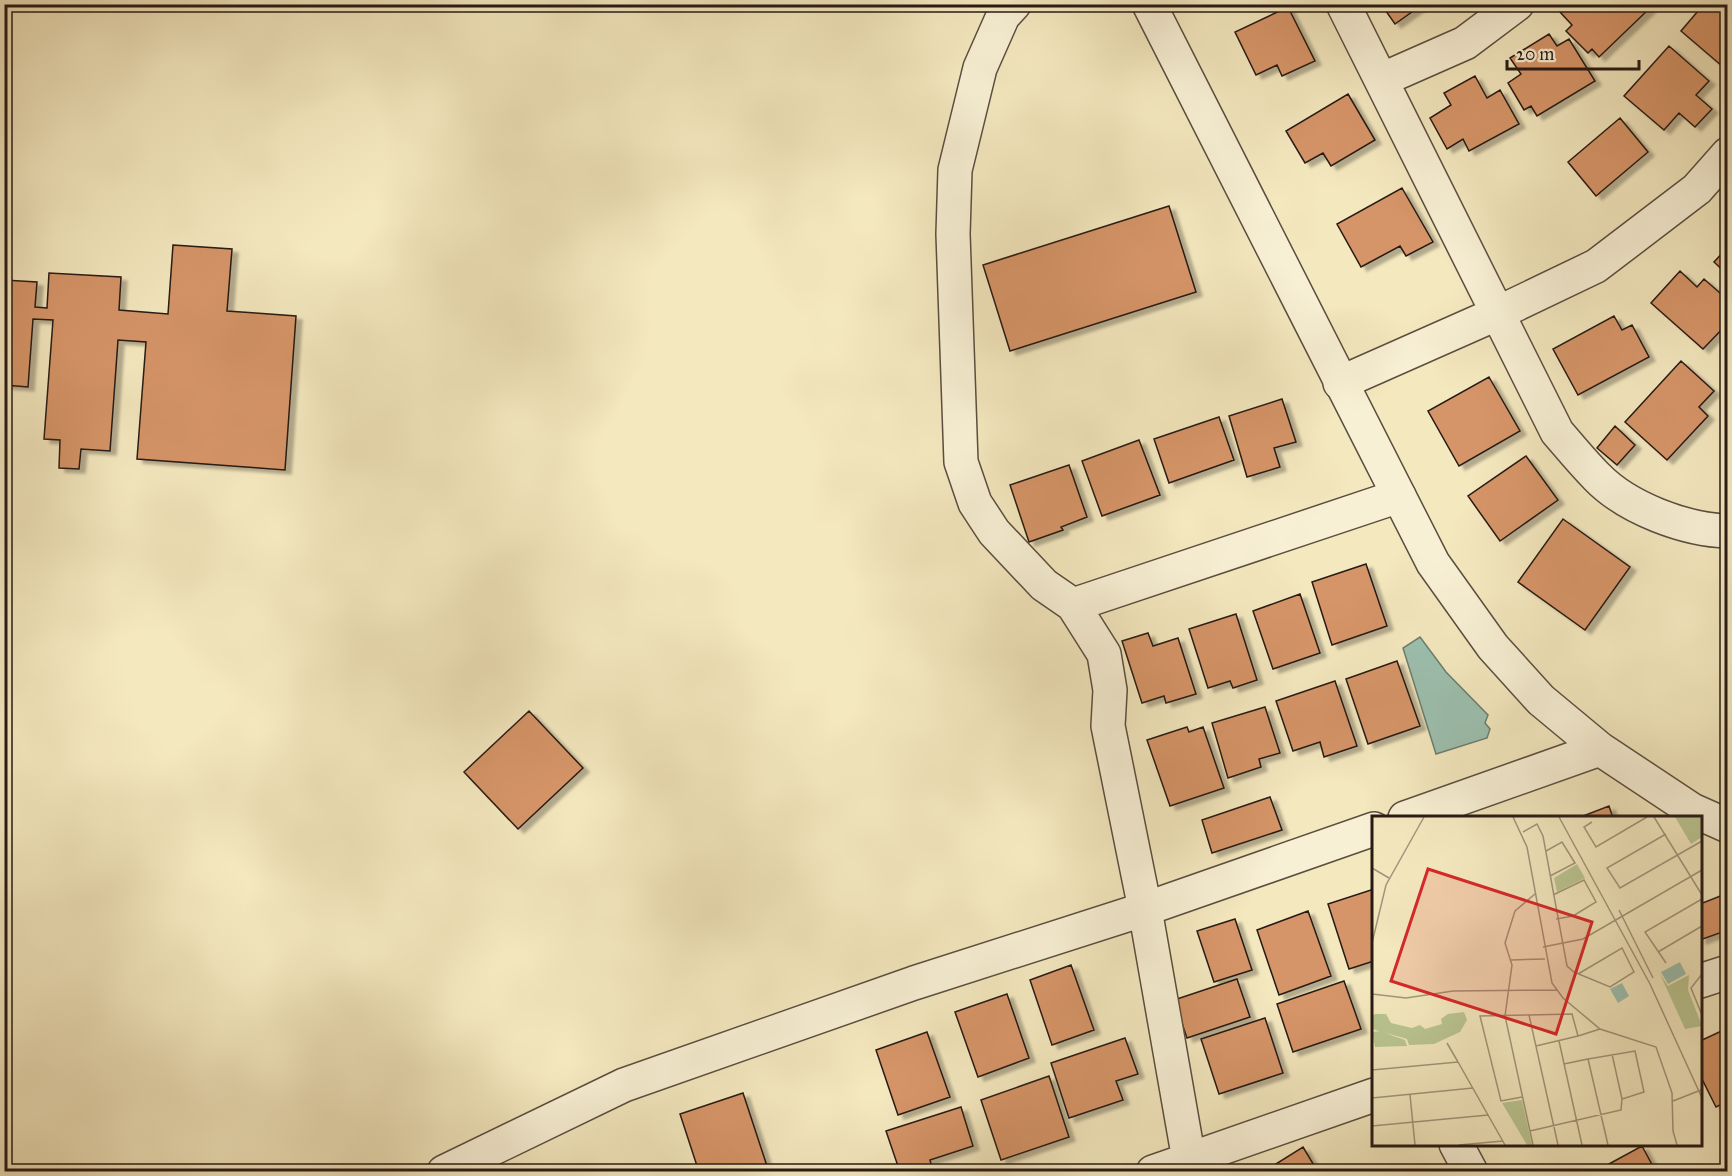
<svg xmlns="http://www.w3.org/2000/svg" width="1732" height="1176" font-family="'IM FELL Great Primer',serif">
<defs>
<filter id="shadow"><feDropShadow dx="6" dy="4" stdDeviation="1.5" flood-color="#0004"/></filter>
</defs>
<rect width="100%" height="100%" fill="#f4e8bf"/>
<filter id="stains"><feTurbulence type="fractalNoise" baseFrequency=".00333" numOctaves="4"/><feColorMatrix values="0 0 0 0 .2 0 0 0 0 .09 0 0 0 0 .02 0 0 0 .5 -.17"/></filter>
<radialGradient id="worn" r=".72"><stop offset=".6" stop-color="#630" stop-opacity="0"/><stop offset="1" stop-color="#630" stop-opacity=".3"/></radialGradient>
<!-- water -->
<path fill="#9cc0af" stroke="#6d7e71" stroke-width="1.5" d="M1420 637 1446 672 1488 715 1485 723 1490 729 1487 738 1436 754 1403 648Z"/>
<!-- building -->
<path fill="#d69567" stroke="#271a14" stroke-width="1.5" filter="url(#shadow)" d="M1381 4H1423L1395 24Z
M1565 4H1647L1650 8 1599 57 1592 49 1588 53 1566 31 1572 25 1559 11Z
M1704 4H1728V60L1722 66 1681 31Z
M1288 7 1315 61 1282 76 1277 65 1256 75 1235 32Z
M1549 34 1557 46 1569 39 1595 81 1537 116 1531 106 1524 110 1508 83 1521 74 1510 58Z
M1669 46 1709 81 1696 95 1712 109 1695 127 1679 113 1664 130 1624 96Z
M1475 76 1487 98 1500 90 1519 124 1469 151 1463 139 1447 149 1430 118 1451 105 1444 93Z
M1348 94 1375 140 1331 166 1323 153 1305 163 1286 131Z
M1620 118 1648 152 1596 196 1568 162Z
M1402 188 1433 242 1406 256 1400 246 1361 267 1337 224Z
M1169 206 1196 292 1010 351 983 265Z
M173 245 232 249 227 311 296 316 285 470 137 459 146 342 118 340 110 451 81 449 79 469 59 468 60 440 44 439 53 320 33 319 28 387 4 385V280L37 282 35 307 47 308 49 273 121 277 119 310 168 314Z
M1728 247V275L1714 262Z
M1680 271 1697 287 1704 279 1728 300V323L1703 349 1651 303Z
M1614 316 1622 330 1632 325 1649 357 1578 395 1553 349Z
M1681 361 1714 391 1699 407 1708 416 1667 460 1625 422Z
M1489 377 1520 431 1459 466 1428 411Z
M1282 399 1296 442 1274 448 1280 467 1247 477 1229 416Z
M1219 417 1234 460 1169 483 1154 439Z
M1615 426 1635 445 1617 465 1597 448Z
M1139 440 1160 495 1102 516 1082 461Z
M1526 456 1558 500 1500 541 1468 496Z
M1069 465 1087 517 1061 527 1063 530 1029 542 1010 485Z
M1563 519 1630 567 1585 630 1518 582Z
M1366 564 1387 626 1332 645 1312 582Z
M1300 594 1320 653 1273 669 1253 611Z
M1236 614 1257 680 1233 688 1230 681 1208 688 1189 629Z
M1148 633 1153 646 1178 638 1196 694 1166 703 1164 696 1142 703 1122 641Z
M1397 661 1420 726 1368 744 1346 679Z
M1335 681 1357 746 1324 757 1320 742 1293 751 1276 701Z
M1265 707 1280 753 1259 759 1261 767 1228 778 1212 723Z
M529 711 583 768 518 829 464 772Z
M1187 727 1189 732 1203 727 1224 788 1170 806 1147 740Z
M1270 797 1282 830 1212 853 1202 820Z
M1609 806 1613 818H1578Z
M1374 889V961L1349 969 1328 904Z
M1723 895 1728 907V930L1700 940V904Z
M1308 911 1331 976 1279 995 1257 930Z
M1235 919 1252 970 1214 982 1197 931Z
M1071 965 1094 1030 1052 1045 1030 980Z
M1237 979 1250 1017 1187 1038 1174 1000Z
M1344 981 1361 1029 1293 1052 1277 1004Z
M1007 994 1029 1058 978 1077 955 1012Z
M1265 1018 1283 1073 1219 1094 1201 1039Z
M1728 1028V1101L1716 1107 1700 1075V1041Z
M927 1032 950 1097 898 1115 876 1050Z
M1125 1038 1138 1074 1116 1081 1123 1100 1069 1118 1051 1063Z
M1049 1076 1069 1137 1001 1160 981 1100Z
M743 1093 769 1172H699L680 1114Z
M961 1107 973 1146 930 1160 933 1172H900L886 1131Z
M1642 1146 1656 1172H1597L1596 1171Z
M1303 1147 1318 1172H1263Z"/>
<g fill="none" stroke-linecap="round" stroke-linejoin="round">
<!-- minor casing -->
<g stroke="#5a4e3f" stroke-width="36">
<path id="minor" d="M1014 4 1003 16 980 68 955 170 953 234 961 462 975 503 994 532 1044 585 1073 605 1104 654 1110 690 1108 726 1145 909 1189 1160 1195 1172
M1343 4 1557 432C1570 447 1583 463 1597 477 1627 508 1685 530 1728 531
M1381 80 1465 43 1517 4
M1340 383 1496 314 1596 266 1697 189 1728 154
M1073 605 1399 496
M1700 981 1728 972
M1456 1144 1471 1172
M1153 1172 1374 1095"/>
</g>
<!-- tertiary casing -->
<g stroke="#5a4e3f" stroke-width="36">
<path id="tertiary" d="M1149 4 1433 563 1493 647 1541 700 1600 749 1692 810 1728 826
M1405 818 1600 749
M444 1172 624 1085 914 983 1145 909 1374 829"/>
</g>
<!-- minor -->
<use href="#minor" stroke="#f8f0d5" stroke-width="33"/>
<!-- tertiary -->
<use href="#tertiary" stroke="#f8f0d5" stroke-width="33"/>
</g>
<!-- overview -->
<g transform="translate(1372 816)">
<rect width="330" height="330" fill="#f4e8bf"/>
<path d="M303 1H330V21L319 28ZM205 48 213 62 185 76 182 62ZM288 158 296 170 317 159 316 174 330 210 313 213ZM92 196 95 204 88 216 62 228 37 229 35 223 0 213V199L4 198H14L19 207 40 212 48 209 53 213 70 208 69 203 76 198ZM8 215 33 224 35 230 3 231 0 216ZM150 284 160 329H155L130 287Z" fill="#bac692"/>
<path d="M308 146 314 158 296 168 289 156ZM250 167 257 180 246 187 238 173Z" fill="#9cc0af"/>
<path fill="none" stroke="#a2967b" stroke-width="1.5" d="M141 1 155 31 180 167 191 182 228 213 284 231 300 277 301 315 305 329M187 1 278 168 330 282M282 1 330 79M220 6 212 11 224 31 275 1M151 16 165 8 171 20 195 150 202 156 238 171 262 156 250 132 206 158M294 18 235 52 248 72 330 25M174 35 190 26 203 47 178 60M0 52 17 62M181 79 212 64 224 86 201 100 184 103M247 94 281 162M0 127 14 69 52 1M171 131 211 123 330 54M286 136 330 110M139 144 173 143M294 147 273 116 330 83M330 158 319 172 330 199M0 178 34 182 81 175 185 174M157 199 200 198 206 220 228 213M187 225 210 329M75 227 86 246M164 230 206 220M240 238 250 283M192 248 216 243 236 329M0 254 86 246 133 329M38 279 43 329M150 281 129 285 108 200 157 199 186 329M0 282 101 272M301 285 329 274M0 310 116 299M158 315 249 294 250 283 272 276 263 235 216 243M87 329 131 325M161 329 133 200 140 149 133 127 143 95 163 78"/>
<path fill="#d62828" fill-opacity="0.15" stroke="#d62828" stroke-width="3" d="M56 53 220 106 184 218 19 165Z"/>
<rect width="330" height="330" fill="none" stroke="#271a14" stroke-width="3"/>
</g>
<!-- margin -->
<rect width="1732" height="1176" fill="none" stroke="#f4e8bf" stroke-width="24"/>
<rect x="6" y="6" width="1720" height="1164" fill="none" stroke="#271a14" stroke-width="3"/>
<rect x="12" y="12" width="1708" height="1152" fill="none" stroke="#271a14" stroke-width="1.5"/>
<!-- scale -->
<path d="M1507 60v9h132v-9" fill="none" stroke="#271a14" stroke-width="3"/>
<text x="1516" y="60" font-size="18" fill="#271a14" stroke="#f8f0d5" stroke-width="4.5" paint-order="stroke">20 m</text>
<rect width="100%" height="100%" filter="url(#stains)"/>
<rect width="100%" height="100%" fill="url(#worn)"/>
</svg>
